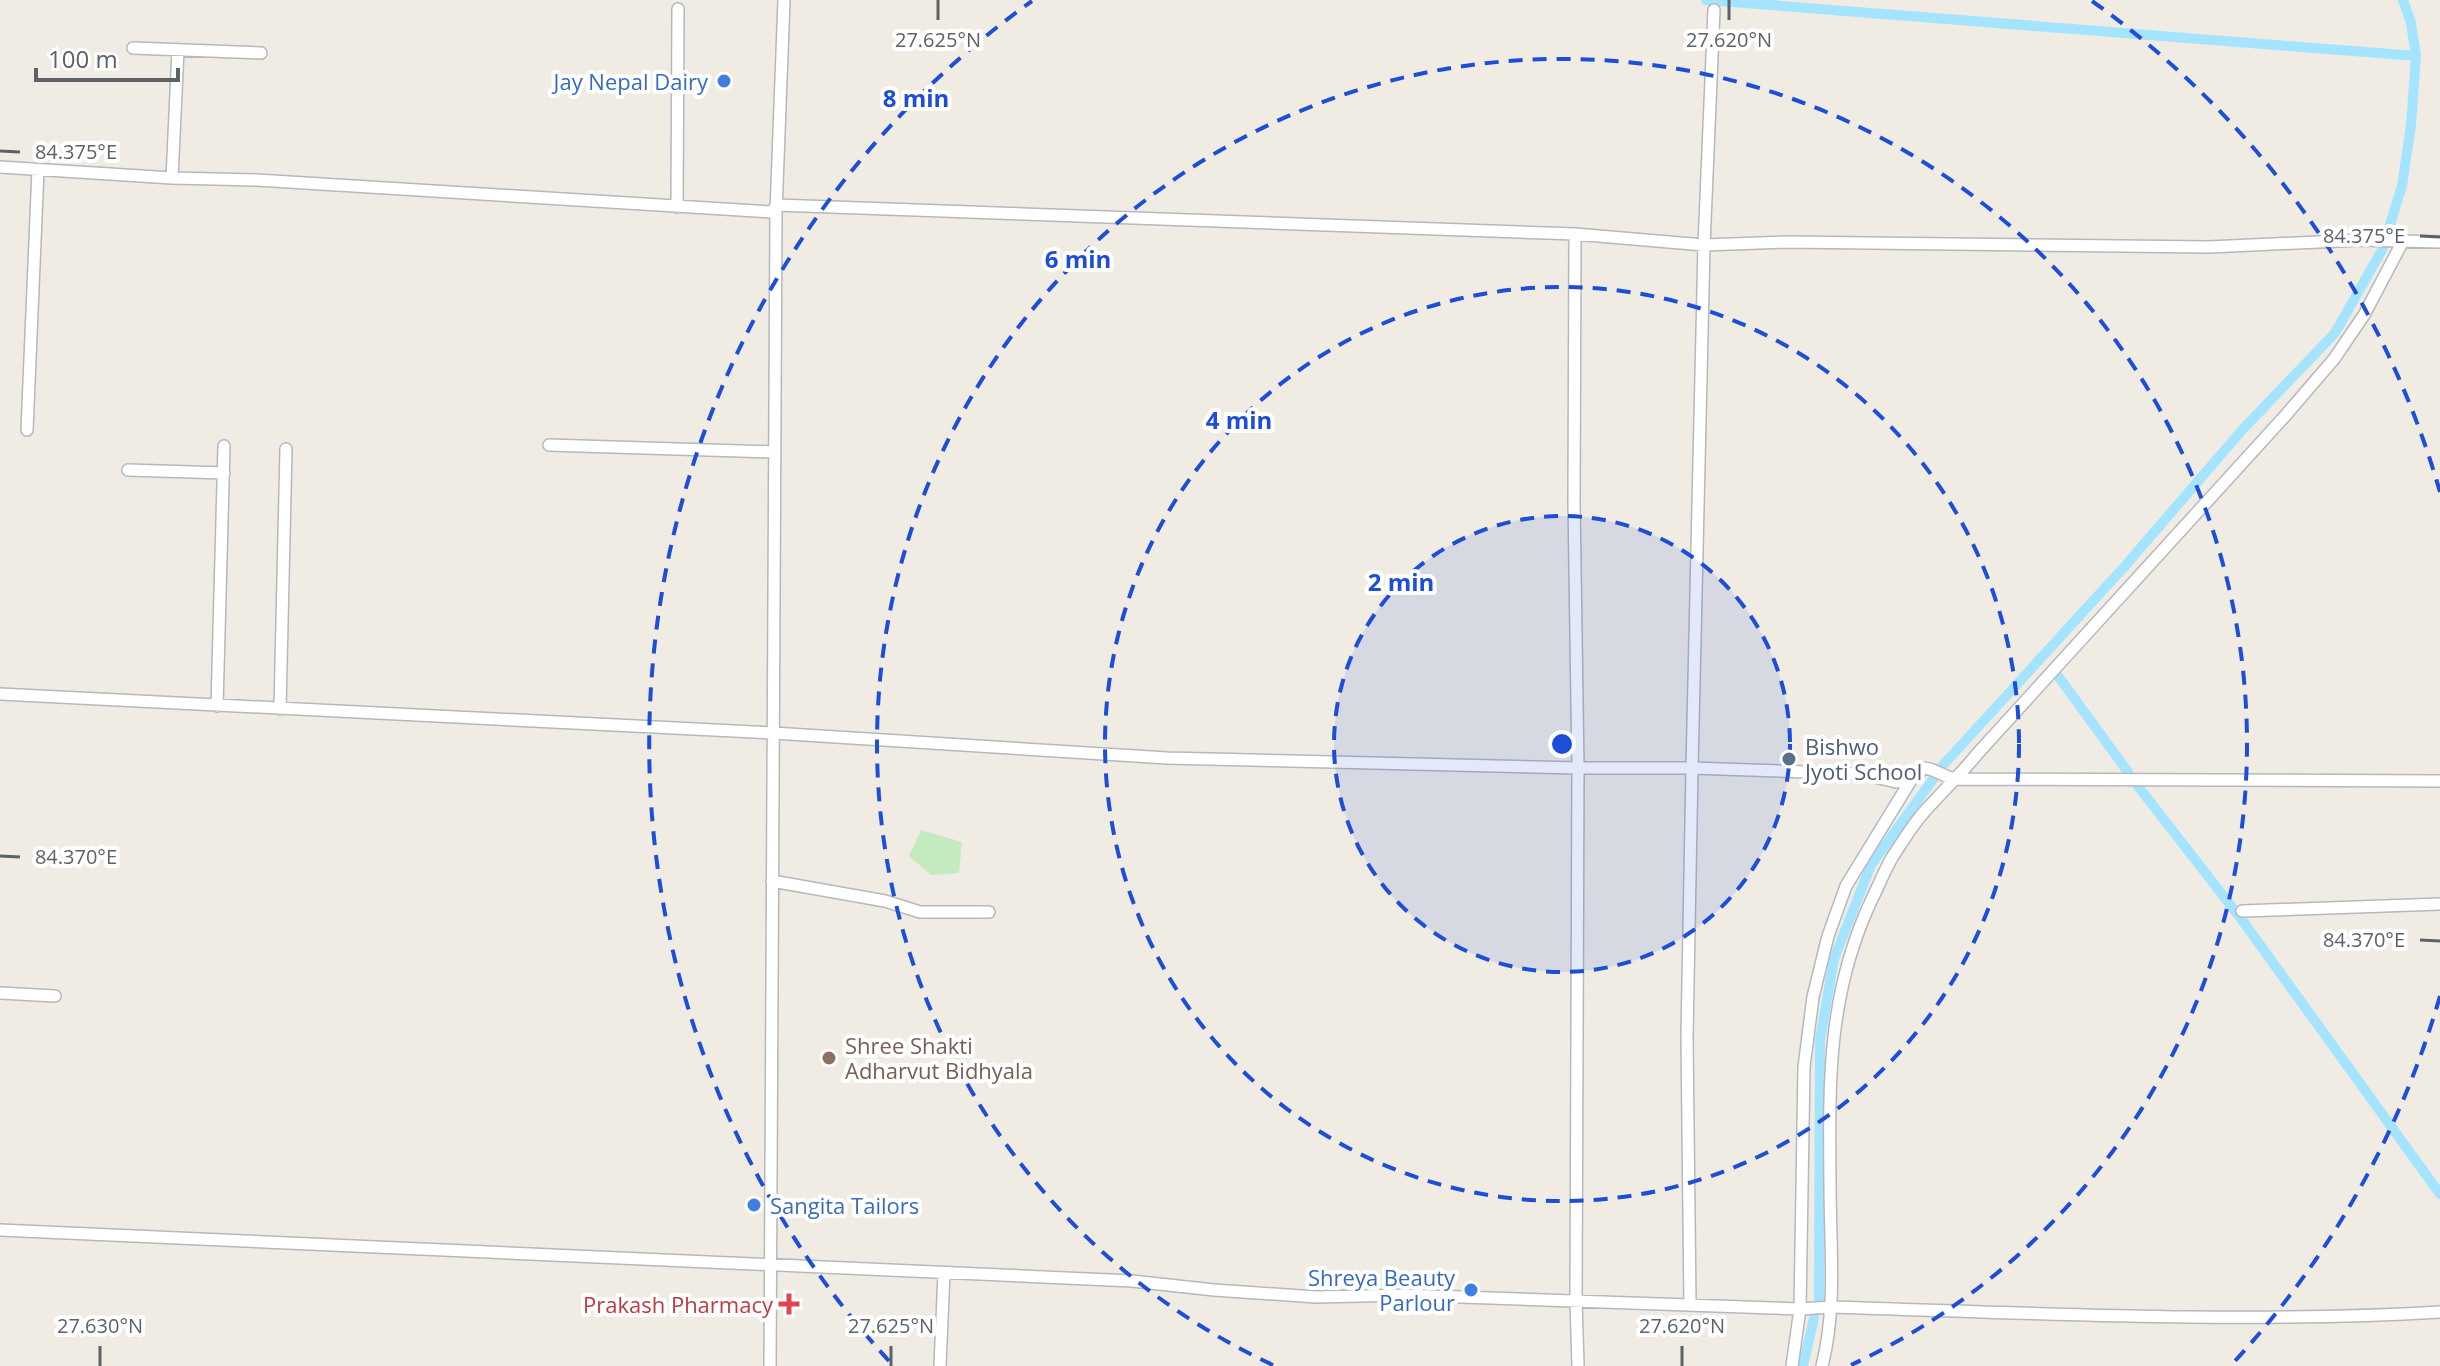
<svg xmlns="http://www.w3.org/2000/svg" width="2440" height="1366" font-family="'Open Sans',sans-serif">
<rect width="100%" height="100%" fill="#f0ece4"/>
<!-- green -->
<path fill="#c4eabf" d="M921 830 962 842 959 873 931 875 909 856Z"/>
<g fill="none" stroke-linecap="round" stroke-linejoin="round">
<!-- canal -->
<path stroke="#a5e4ff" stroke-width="10" d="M1706 0 2416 56
M2058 676 2128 772
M2137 785 2242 920 2440 1194
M1819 1299 1820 1040 1834 959 1871 865 1944 764 2125 566 2243 429 2335 333 2382 250 2402 186 2411 125 2416 56 2411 23 2403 0
M1803 1366 1814 1318"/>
<!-- minor casing -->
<g stroke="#b5b8bc" stroke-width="14">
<path id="minor" d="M133 48 261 53
M0 167 172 178 257 180 771 212 777 205 1575 234 1574 502 1578 768 1576 1301 1578 1366
M172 178 178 50
M677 207 678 9
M1575 234 1704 245 1787 242 2209 247 2361 240 2440 242
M27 430 38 170
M549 445 775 452
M128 470 224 473
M0 694 773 733 1167 758 1578 768H1692L1704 245 1714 10
M217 706 224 446
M280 709 286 449
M772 881 885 901 920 912H989
M2242 911 2440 904
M0 993 55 996
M0 1230 1132 1281 1214 1290 1316 1297 1403 1295 1800 1309 1830 1307C2033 1313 2237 1324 2440 1312
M1690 1305 1687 1036 1692 768 1862 774 1896 782 1911 780
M770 1366 776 212 784 0
M940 1366 944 1273
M1792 1366 1800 1309 1804 1067 1813 997 1828 936 1846 886 1911 780 1924 768C1937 769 1944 778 1957 779L2440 781
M1822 1366C1837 1308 1830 1244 1830 1184 1829 1082 1827 994 1872 899 1879 885 1885 869 1893 856 1903 841 1913 824 1925 811 1943 791 1961 774 1978 753L2285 416 2334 359 2364 315 2403 241"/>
</g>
<!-- minor -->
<use href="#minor" stroke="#fff" stroke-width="11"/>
</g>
<!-- ticks -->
<path fill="none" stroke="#5c6266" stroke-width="3" d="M938 20V0M1729 20V0M0 151 20 152M2420 236 2440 237M0 856 20 857M2420 940 2440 941M100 1366V1346M891 1366V1346M1682 1366V1346"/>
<!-- distance rings -->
<circle cx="1562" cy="744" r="228" fill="#1d4ed8" fill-opacity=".12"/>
<g fill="none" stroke="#1d4ed8" stroke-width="4" stroke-dasharray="14 10">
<circle cx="1562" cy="744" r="228"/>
<circle cx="1562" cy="744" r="457"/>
<path d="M1273 1365A685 685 0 1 1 1851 1365"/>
<path d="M2440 996A913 913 0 0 1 2235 1361M889 1361A913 913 0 0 1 1032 1M2092 1A913 913 0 0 1 2440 492"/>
</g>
<!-- markers -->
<g fill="#3f7fe0" stroke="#fff" stroke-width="3">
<circle cx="724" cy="81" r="8"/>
<circle cx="754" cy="1205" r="8"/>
<circle cx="1471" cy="1290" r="8"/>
</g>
<circle fill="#5c6f8a" stroke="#fff" stroke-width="3" cx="1789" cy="759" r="8"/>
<circle fill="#8d6e63" stroke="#fff" stroke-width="3" cx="829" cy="1058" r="8"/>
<path fill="#e0444e" stroke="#fff" stroke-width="3" d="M785 1292h8v8h8v8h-8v8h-8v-8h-8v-8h8z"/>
<g text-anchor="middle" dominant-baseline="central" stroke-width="8" stroke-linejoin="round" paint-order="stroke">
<!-- shop labels -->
<g font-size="22" fill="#366cbe" stroke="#fff" text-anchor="end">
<text x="708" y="81">Jay Nepal Dairy</text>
<text x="770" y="1205" text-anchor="start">Sangita Tailors</text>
<text x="1455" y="1277">Shreya Beauty<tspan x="1455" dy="25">Parlour</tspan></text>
</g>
<!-- service labels -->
<g font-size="22" fill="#4e5e75" stroke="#fff" text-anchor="start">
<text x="1805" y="746">Bishwo<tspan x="1805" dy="25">Jyoti School</tspan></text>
</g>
<!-- education labels -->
<g font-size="22" fill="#785e54" stroke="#fff" text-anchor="start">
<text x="845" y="1045">Shree Shakti<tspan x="845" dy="25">Adharvut Bidhyala</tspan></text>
</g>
<!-- health labels -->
<g font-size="22" fill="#be3a42" stroke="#fff" text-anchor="end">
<text x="773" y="1304">Prakash Pharmacy</text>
</g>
</g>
<g font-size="20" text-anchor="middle" fill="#5c6266" stroke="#fff" stroke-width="8" stroke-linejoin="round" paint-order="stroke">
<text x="938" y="47">27.625°N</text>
<text x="1729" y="47">27.620°N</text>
<text x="76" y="159">84.375°E</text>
<text x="2364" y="243">84.375°E</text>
<text x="76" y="864">84.370°E</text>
<text x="2364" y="947">84.370°E</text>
<text x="100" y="1333">27.630°N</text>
<text x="891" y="1333">27.625°N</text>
<text x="1682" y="1333">27.620°N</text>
</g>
<circle cx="1562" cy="744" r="12" fill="#1d4ed8" stroke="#fff" stroke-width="4"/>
<g font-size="24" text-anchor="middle" font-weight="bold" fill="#1d4ed8" stroke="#fff" stroke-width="8" stroke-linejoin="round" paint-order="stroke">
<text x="916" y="107">8 min</text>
<text x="1078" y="268">6 min</text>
<text x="1239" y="429">4 min</text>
<text x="1401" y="591">2 min</text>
</g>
<!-- scale -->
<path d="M36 68v12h142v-12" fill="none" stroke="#5c6266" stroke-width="4"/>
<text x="48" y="68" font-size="24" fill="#5c6266" stroke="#ffffff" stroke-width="6" paint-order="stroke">100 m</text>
</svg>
